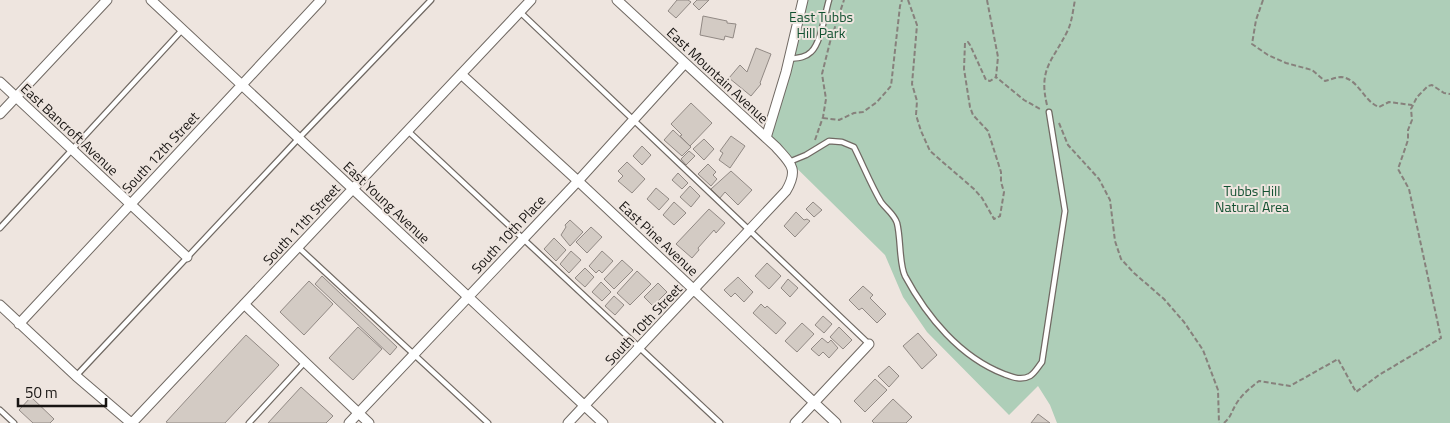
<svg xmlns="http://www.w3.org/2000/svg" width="1450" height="423" font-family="'Titillium Web',sans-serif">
<rect width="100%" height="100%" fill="#eee5df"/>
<!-- green -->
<path fill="#aeceb8" d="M803 0H1450V423H1057L1050 405 1038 386 1009 415 927 332 903 297 885 255 766 138Z"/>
<!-- building -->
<path fill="#d3cbc4" stroke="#918984" d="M677 0H688L691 2 676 18 668 11Z
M697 0H709L699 10 693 4Z
M703 16 727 21V23L736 24 733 38 725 36 724 40 700 35Z
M756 48 771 54 760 83 761 84 751 96 729 78 740 65 747 72Z
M691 103 712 123 690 146 680 136 682 135 671 124Z
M673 130 691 147 682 156 664 140Z
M731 136 745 146 730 168 719 160 723 153 720 151Z
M704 139 714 149 704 160 693 149Z
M642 146 651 155 642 165 633 156Z
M689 151 695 156 686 165 681 159Z
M627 162 645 179 632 193 618 181 623 176 618 171Z
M708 164 716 172 713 175 717 179 711 186 698 174Z
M731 171 752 190 738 205 725 192 720 198 711 189Z
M678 173 688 183 682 189 672 180Z
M690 186 700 196 691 207 680 197Z
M656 188 669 199 659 210 647 199Z
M674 202 686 213 674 225 663 215Z
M813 202 822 210 814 217 806 209Z
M709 209 725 223 716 233 714 230 698 248 699 250 692 258 676 244Z
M796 212 804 220 807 219 810 221 795 237 784 226Z
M570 220 583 232 570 246 561 235 566 227 565 225Z
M591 227 602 237 587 253 576 242Z
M554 238 566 250 556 261 544 249Z
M571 251 581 260 569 273 560 264Z
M602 251 613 261 602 273 599 270 596 273 589 266Z
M622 260 633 270 614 289 604 279Z
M767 263 781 276 769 289 755 276Z
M585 268 594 277 585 287 575 278Z
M637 271 651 284 630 305 617 293Z
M322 276 397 347 390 355 315 284Z
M738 277 753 292 744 302 735 293 731 297 724 290Z
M788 279 798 288 790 297 781 288Z
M309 281 333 304 304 335 280 312Z
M601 282 611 292 602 301 592 292Z
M658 283 667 292 653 306 644 297Z
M863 286 873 295 870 298 886 314 877 323 862 308 859 310 849 300Z
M614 296 624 305 615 315 605 306Z
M761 304 765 308 767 306 786 323 776 334 753 313Z
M823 316 832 324 824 333 815 325Z
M802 323 814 334 797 352 785 341Z
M358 327 382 349 353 380 329 358Z
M839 327 852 340 843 349 830 337Z
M918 333 937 355 922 369 903 346Z
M246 335 279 365 225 423H168L166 422Z
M822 338 828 343 831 340 838 348 829 358 823 352 819 356 811 349Z
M889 366 899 376 889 387 878 376Z
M875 379 887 390 865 412 854 401Z
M301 387 333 416 326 423H268Z
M31 397 54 419 50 423H33L19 410Z
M893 399 912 417 906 423H874L872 421Z
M1038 414 1050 423H1031Z"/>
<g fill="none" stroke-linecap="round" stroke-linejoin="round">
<!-- service casing -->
<g stroke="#706963" stroke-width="7">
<path id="service" d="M520 12 869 344
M789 59C797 58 805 58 811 52 821 43 825 13 829 0
M408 131 720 423
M789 162 806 155 829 141 842 142 854 147C863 165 871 185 881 202 886 209 894 214 897 223 901 238 899 264 905 276 927 317 960 357 1004 374 1012 377 1021 381 1030 376 1035 373 1038 367 1042 362L1065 211 1049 112
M0 228 183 29
M298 247 488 423
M76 376 299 138 431 0
M0 410 14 423
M249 423 305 362"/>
</g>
<!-- minor casing -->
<g stroke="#706963" stroke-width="11">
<path id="minor" d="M151 0 603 423
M461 74 578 181 836 423
M0 82 187 257
M0 114 107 0
M766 138 786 72 803 0
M244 304 369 423
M0 305 76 376 131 423
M19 324 321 0
M132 423 531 0
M349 423 578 181 685 63
M568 423 786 191C799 169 791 164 776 147L617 0
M795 423 869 344"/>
</g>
<!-- path -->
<path stroke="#87817c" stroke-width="2" stroke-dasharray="5 2.5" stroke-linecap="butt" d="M908 0 917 25 912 84 917 101 916 115 921 131 930 151 974 189 982 198 994 219 1000 216 1004 192 1001 182V172L988 131 973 115 970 107 964 69 965 43 968 42 970 45 986 80 990 81 996 77
M987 0 998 57 996 77 1024 100 1042 110
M1263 0 1256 20 1252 44 1268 55 1286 63 1312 70 1325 81C1330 80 1336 77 1341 77 1358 78 1364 102 1379 107L1389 102 1412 105
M1047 105C1038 68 1053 61 1068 30 1072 21 1073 10 1075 0
M823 118 839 120 854 113 863 112 877 102 891 86 900 6 902 0
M1059 123 1068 145 1099 179 1110 200 1115 241 1121 259 1134 273 1164 299 1184 322 1203 350 1218 390 1219 423
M815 140 823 117 826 99 822 74 830 42 844 0
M1224 423C1232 415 1230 415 1235 406 1240 396 1250 388 1259 381L1290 386 1338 359 1356 392 1379 375 1441 338 1409 189 1398 169 1408 140V130L1412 120 1411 109 1417 97 1428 86 1432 85 1444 93 1450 94"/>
<!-- service -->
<use href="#service" stroke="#fff" stroke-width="4.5"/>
<!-- minor -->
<use href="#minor" stroke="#fff" stroke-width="9"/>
</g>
<g text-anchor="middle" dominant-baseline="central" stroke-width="4" stroke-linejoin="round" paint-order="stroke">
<!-- park labels -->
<g font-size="14" fill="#125131" stroke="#eee5df">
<text x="821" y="16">East Tubbs<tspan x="821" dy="16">Hill Park</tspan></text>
<text x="1252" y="190">Tubbs Hill<tspan x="1252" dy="16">Natural Area</tspan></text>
</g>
<!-- street labels -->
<g font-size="14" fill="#181513" stroke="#eee5df">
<text transform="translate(718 75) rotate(43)">East Mountain Avenue</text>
<text transform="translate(70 129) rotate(43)">East Bancroft Avenue</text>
<text transform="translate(160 152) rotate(-47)">South 12th Street</text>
<text transform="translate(387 202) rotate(43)">East Young Avenue</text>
<text transform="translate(301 224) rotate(-47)">South 11th Street</text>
<text transform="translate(508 234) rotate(-47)">South 10th Place</text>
<text transform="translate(659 238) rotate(43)">East Pine Avenue</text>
<text transform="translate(643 324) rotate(-47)">South 10th Street</text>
</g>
</g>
<!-- scale -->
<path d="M18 398v8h88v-8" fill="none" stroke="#181513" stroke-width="2.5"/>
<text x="25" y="398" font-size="15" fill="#181513" stroke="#eee5df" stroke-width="4" paint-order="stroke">50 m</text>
</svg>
